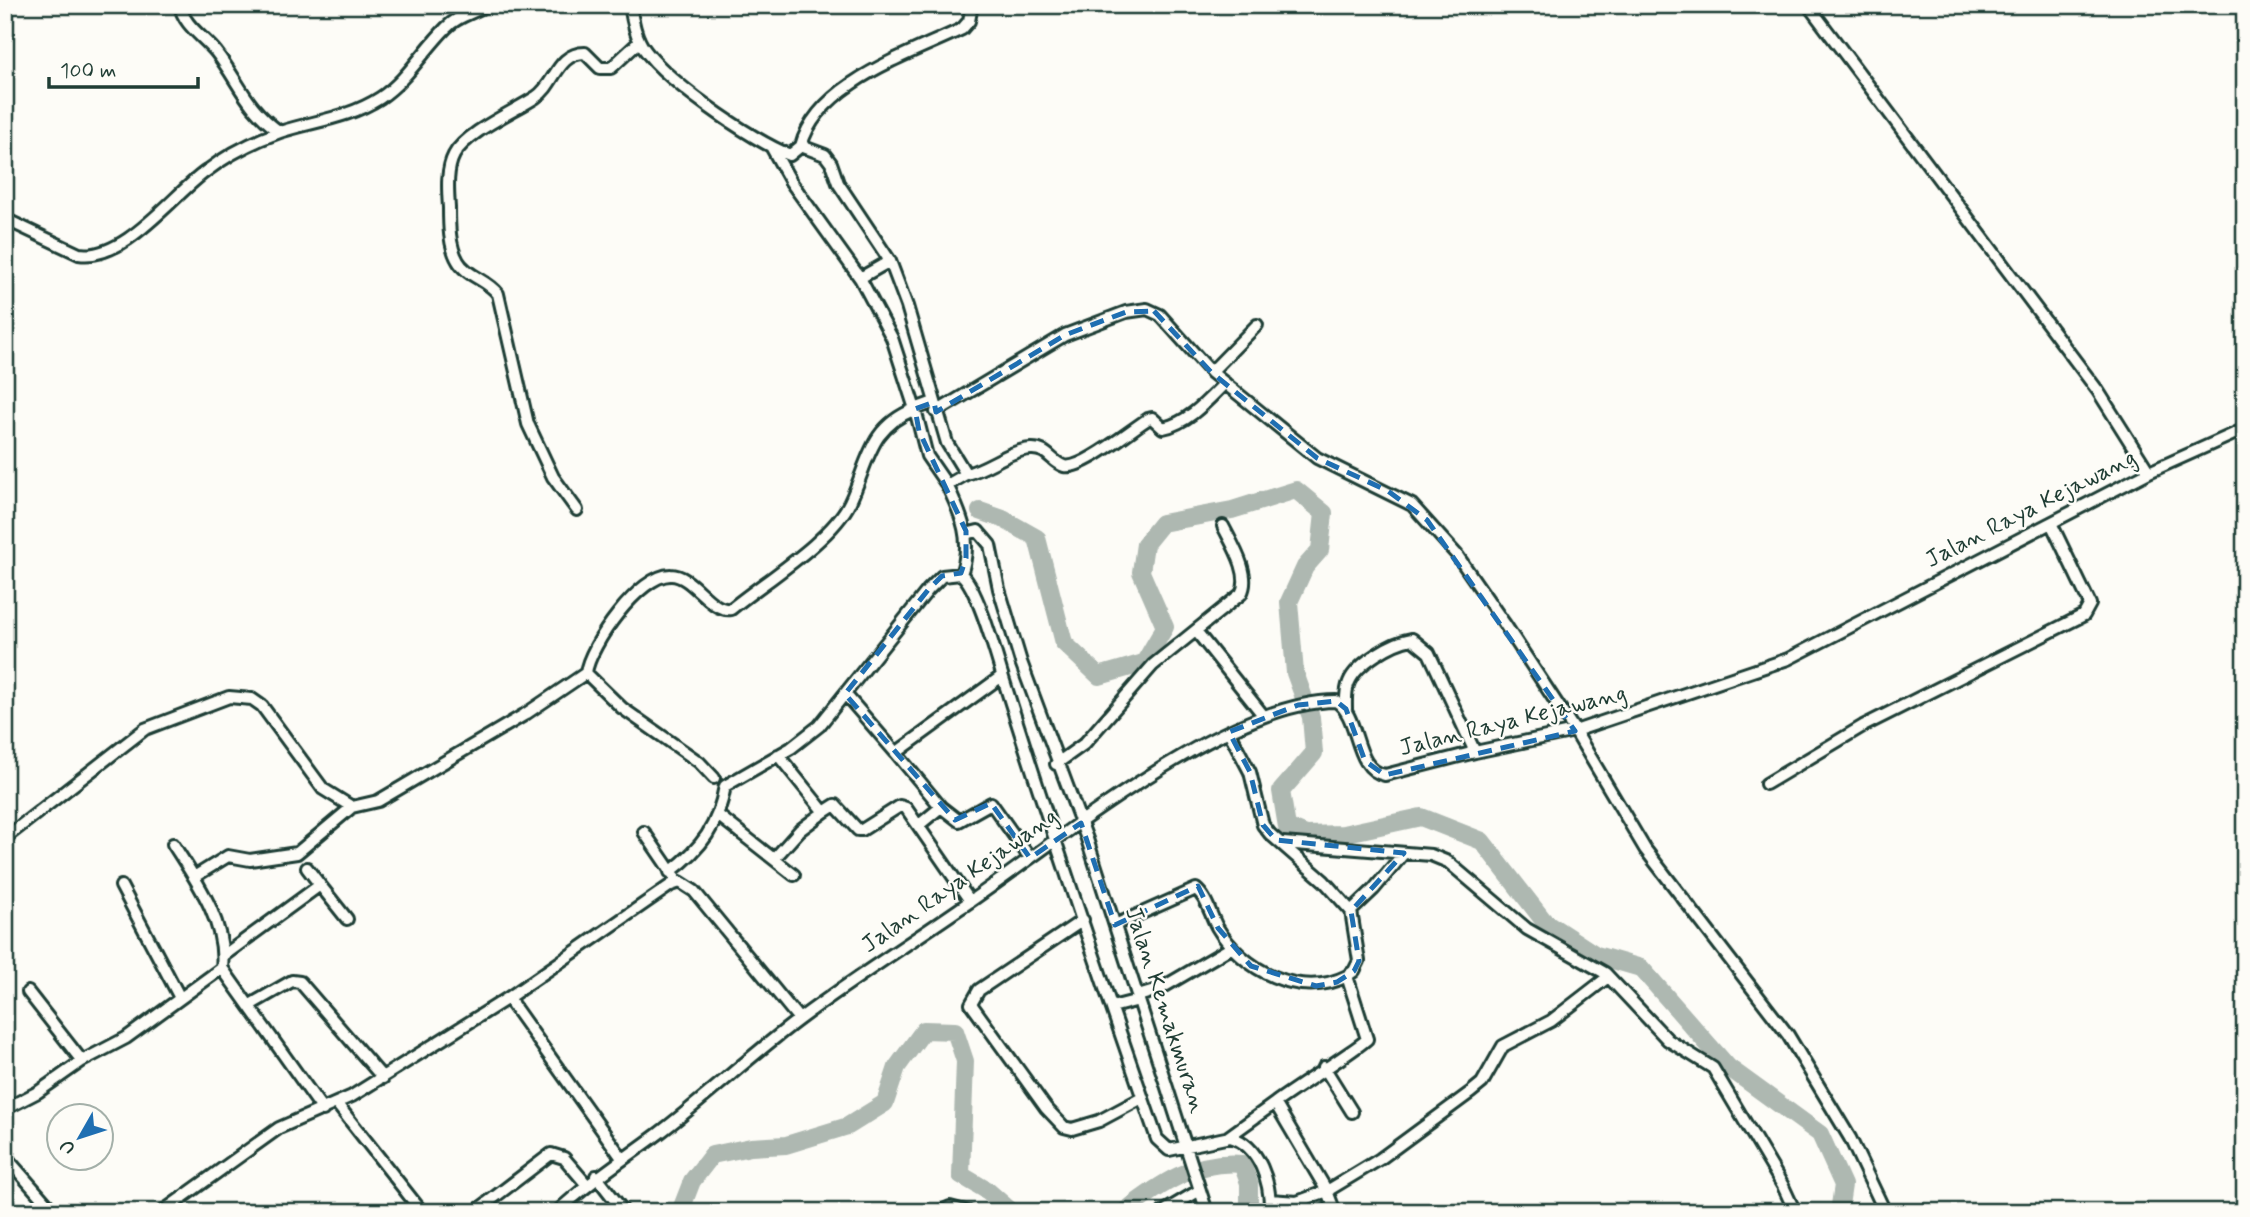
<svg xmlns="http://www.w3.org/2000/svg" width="2250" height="1217" font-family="Mynerve,sans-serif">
<rect width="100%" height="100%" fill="#fdfcf7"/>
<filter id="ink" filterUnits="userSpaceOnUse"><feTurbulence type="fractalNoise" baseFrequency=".0143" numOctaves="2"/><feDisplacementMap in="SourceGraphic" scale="14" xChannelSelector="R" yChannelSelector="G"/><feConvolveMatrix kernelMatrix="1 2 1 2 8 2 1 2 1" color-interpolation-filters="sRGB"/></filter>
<g filter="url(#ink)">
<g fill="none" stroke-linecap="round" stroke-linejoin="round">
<!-- river -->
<path stroke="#aeb8b1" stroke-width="18" d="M980 511 1003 519 1037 538 1064 643 1099 676 1144 663 1165 627 1141 572 1145 544 1162 523 1232 510 1296 490 1324 513 1320 550 1305 567 1289 602 1295 673 1311 717 1314 753 1281 791 1287 827 1306 835 1343 834 1421 817 1482 841 1544 921 1596 955 1641 968 1728 1067 1820 1134 1843 1185 1839 1212
M680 1212 692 1181 712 1155 751 1147 786 1145 848 1126 885 1103 897 1067 924 1030 955 1031 965 1061 961 1175 988 1191 1012 1212
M1124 1212C1160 1184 1194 1160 1242 1164L1249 1183V1212"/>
<!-- minor casing -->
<g stroke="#1f3d34" stroke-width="16">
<path id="minor" d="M180 5C183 25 204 37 216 52 240 83 245 107 280 132
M630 5C632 17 634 31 640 42 656 75 754 142 790 155L801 146
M972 5 969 21 962 29C908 55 818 83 801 146L825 155 831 163 838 183 890 261 907 306 947 443 966 474 947 485C962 516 973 541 961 574 978 587 997 659 1004 681 1052 835 1104 987 1157 1139L1169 1150 1230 1137C1260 1145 1271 1184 1270 1212
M1808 5 2098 391 2149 472
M5 219 79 254C124 261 172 196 205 172 227 155 254 141 280 132 314 121 349 118 380 98 407 80 423 51 446 28 457 16 473 13 487 5
M860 278 890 261
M1211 372 1257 325
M934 402 915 409 927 456 947 485
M936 412 1065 335 1126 312 1147 309 1160 315 1211 372 1317 458 1412 505 1457 555 1504 623 1575 731 1645 849 1788 1035 1850 1138 1885 1212
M966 474C988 469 1009 450 1031 449 1048 448 1051 462 1064 466 1081 471 1133 428 1148 419L1152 418 1163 428C1188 423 1207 401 1225 383
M577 510 553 477 528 424 498 294C488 280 466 276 458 261 449 246 449 224 449 208 448 191 446 170 454 155 465 133 515 111 536 97 555 85 557 53 585 53L600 68H611L639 42
M966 534 978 531 990 545 999 589 1021 662 1087 839 1207 1212
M1196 631 1263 715
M845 694 896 753 1002 676
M1346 709C1346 700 1345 691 1349 682 1357 663 1393 642 1412 639L1429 653 1475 752
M1229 732 1250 772 1263 825 1270 834 1324 881 1351 911 1359 961 1354 971 1347 976 1367 1039C1363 1045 1288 1093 1275 1103L1327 1191 1297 1202 1270 1200
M896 753 941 807
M778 755 824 812 835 805 858 830H862L900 806 906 808 970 901
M1056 764 1084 744 1153 665 1241 594C1252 575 1232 544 1223 526
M714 778 699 762 622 708 586 673C589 646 640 574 671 575 693 575 709 612 731 609 765 581 832 540 850 502 869 462 868 428 915 409L892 338 860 278 791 182 772 148
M1766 784 1863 726 2084 615 2090 604 2051 523
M719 816 794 875
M919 825 941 807 959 821 991 803 1030 858
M644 832 674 876
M5 838 145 729 229 697 252 699 262 706 323 789 352 807
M1283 843 1431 855 1448 862 1527 929 1605 973 1668 1040 1713 1068 1783 1186 1795 1212
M173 844C196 880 227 923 222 968L323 1110
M774 859 800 830 824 812
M670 872C702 848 718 826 725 786L791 748 819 726 928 590 942 576 961 574
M194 877 228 856 250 860 297 853 352 807 378 801 524 715 586 673
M320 885 347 919
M121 886 180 998
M1351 911 1374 889 1404 853
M1083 920 979 990 971 1004 1046 1108 1064 1127 1072 1129 1099 1121 1142 1098
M1115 925 1196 889C1207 898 1210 914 1217 927 1242 970 1300 1000 1347 976
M223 956 320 885 307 868
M1138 996 1158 990 1232 947
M508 998 622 1158
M250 1005 292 981 300 982 383 1078
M1112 1007 1139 1000
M82 1061 126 1038 222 968
M1324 1067 1352 1112
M337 1104 422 1212
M5 1109 38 1092 82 1061 28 992
M1228 1137 1275 1103
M5 1156 54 1212
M596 1176 624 1212
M162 1212 279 1128 352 1096 508 998 671 885 680 882 694 891 799 1019
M475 1212 551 1154 564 1158 587 1185
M557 1212C589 1182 623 1160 658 1134 707 1097 752 1054 802 1017 853 979 907 945 959 909 1054 845 1222 702 1336 701 1361 717 1353 770 1385 775L1475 752 1575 731 1788 659 2149 472 2245 429
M939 1212 950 1207 969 1212
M1163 1212 1200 1190
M1335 1212 1327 1191 1380 1159 1471 1092 1482 1083 1503 1046 1551 1021 1608 977"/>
</g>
<!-- minor -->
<use href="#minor" stroke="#fdfcf7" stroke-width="10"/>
</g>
</g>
<!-- marked area -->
<path fill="none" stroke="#1f6fb2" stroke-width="5" stroke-dasharray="14 9" stroke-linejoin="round" d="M1154 311 1211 372 1317 458 1388 491 1427 520 1575 731 1385 775 1365 761 1346 709 1336 701 1298 705 1229 732 1250 772 1263 825 1276 840 1404 853 1351 911 1359 961 1354 971 1337 982 1316 986 1251 966 1218 928 1198 886 1115 925 1081 823 1030 858 991 803 955 820 845 694 928 590 942 576 961 573 966 558V531L919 431 915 409 934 402 936 412 1065 335 1126 312Z"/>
<g text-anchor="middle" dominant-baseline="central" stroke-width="5" stroke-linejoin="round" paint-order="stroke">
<!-- street labels -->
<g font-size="24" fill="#1f3d34" stroke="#fdfcf7">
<text transform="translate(2031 509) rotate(-27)">Jalan Raya Kejawang</text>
<text transform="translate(1513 721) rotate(-14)">Jalan Raya Kejawang</text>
<text transform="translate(960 881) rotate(-35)">Jalan Raya Kejawang</text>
<text transform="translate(1165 1010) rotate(72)">Jalan Kemakmuran</text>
</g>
</g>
<!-- margin -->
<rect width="2250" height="1217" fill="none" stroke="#fdfcf7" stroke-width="28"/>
<rect x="14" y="14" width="2222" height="1189" fill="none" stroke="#1f3d34" stroke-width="2.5" filter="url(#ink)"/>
<!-- north arrow -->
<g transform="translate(80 1137) rotate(231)"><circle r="33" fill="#fdfcf7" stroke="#a4b0a9" stroke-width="2"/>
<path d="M0-5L12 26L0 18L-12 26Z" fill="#1f6fb2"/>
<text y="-10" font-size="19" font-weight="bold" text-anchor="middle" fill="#1f3d34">U</text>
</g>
<!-- scale -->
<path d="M49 77v10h149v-10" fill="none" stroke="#1f3d34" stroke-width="3.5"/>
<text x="60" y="77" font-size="21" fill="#1f3d34" stroke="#fdfcf7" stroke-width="5" paint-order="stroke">100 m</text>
</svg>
